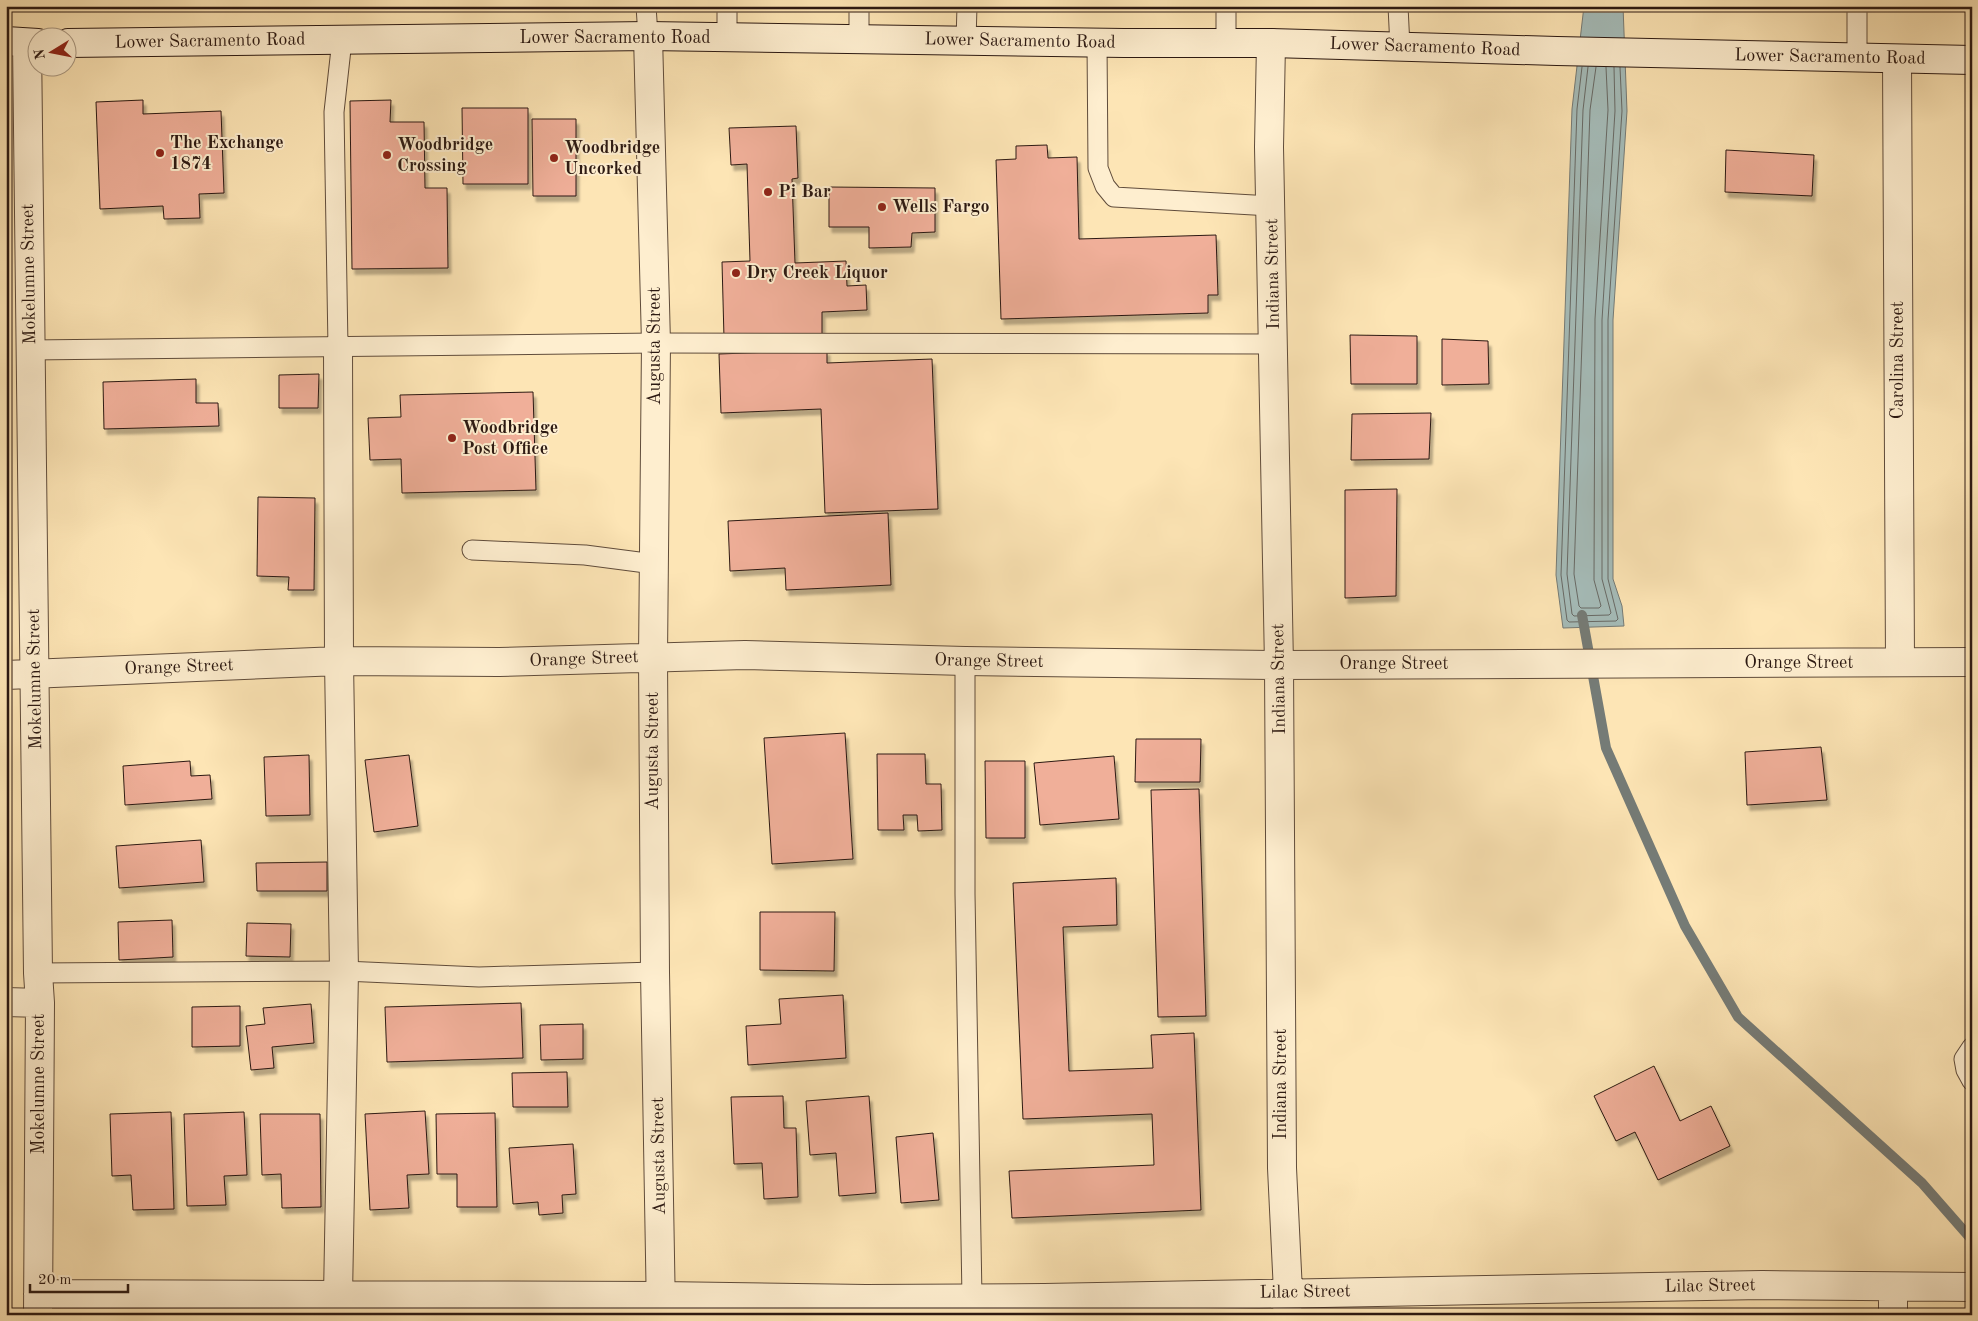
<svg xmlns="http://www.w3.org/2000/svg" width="1978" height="1321" font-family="'Old Standard TT',serif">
<defs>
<filter id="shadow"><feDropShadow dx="3" dy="5.5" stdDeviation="1" flood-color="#0004"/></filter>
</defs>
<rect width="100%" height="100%" fill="#fde5b5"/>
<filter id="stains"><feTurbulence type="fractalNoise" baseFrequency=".004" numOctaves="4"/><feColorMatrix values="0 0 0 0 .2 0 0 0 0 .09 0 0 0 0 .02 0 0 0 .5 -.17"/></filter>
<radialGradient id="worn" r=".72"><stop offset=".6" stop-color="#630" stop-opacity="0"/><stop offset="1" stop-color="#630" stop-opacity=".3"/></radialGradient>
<!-- water -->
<path fill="#a5bcb9" stroke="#757b76" d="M1584 6H1623L1627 111 1613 320V579L1622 606 1624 626 1563 628 1556 575 1572 109Z"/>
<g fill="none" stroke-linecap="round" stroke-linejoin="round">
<!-- shore -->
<path stroke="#686a66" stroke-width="1" d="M1582 67 1577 109 1561 575 1567 620 1569 622 1616 621 1618 619 1608 579V320L1622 111 1620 67
M1588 67 1583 110 1567 574 1572 614 1574 616 1609 615 1611 613 1602 579V320L1615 111 1614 67
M1596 67 1590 110 1574 574 1579 606 1581 608H1599L1601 606 1594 580 1595 319 1608 110 1606 67"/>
<!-- stream -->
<path stroke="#757b76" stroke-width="10" d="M1582 615 1606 748 1685 926 1738 1017 1922 1183 1972 1240"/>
</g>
<!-- building -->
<path fill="#f0af99" stroke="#2c1912" filter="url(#shadow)" d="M143 100V114L221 111 224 193 199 194 200 218 164 219 163 206 100 209 96 102Z
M391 100 390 122H424L425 188H447L448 268 352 269 350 101Z
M462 108H528V184H463Z
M532 119H576V196H533Z
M796 126 798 178 792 179 795 263 846 261 847 286 866 285 867 310 822 312V335L724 338 722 262 750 261 747 164 731 165 729 128Z
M1047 145 1048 158 1077 157 1079 239 1216 235 1218 295H1208V313L1001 319 996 160 1016 159V146Z
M1726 150 1814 155 1812 196 1725 192Z
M829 187 935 188V232L912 233 911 247 869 248V227H829Z
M1350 335 1417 336V384H1351Z
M1442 339 1488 341 1489 384 1442 385Z
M827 350V363L932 359 938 509 825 513 821 409 721 413 719 354Z
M319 374 318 408H279V375Z
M196 379V403H218L219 426 104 429 103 382Z
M533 392 536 490 402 493 401 459 370 460 368 418 401 417 400 395Z
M1431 413 1429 459 1351 460 1352 414Z
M1397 489 1396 596 1345 598V490Z
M258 497 315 498 314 590H288L289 577 257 576Z
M888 513 891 585 786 590 785 568 730 571 728 521Z
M845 733 853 859 772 864 764 738Z
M1136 739H1201L1200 782H1135Z
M1821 747 1827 800 1747 805 1745 752Z
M877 754H925L926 784H941L942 830 918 831 917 815H903L904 830H878Z
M309 755 310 815 266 816 264 757Z
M409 755 418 826 374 832 365 760Z
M1114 756 1119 819 1040 825 1034 763Z
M190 761 191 776 210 775 212 799 125 805 123 766Z
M985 761H1025V838H986Z
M1199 789 1206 1016 1158 1017 1151 790Z
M201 840 204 882 119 888 116 846Z
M327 862V891H257L256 863Z
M1116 878 1117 925 1063 927 1069 1071 1153 1068 1151 1035 1194 1033 1201 1210 1012 1218 1009 1171 1154 1165 1152 1114 1023 1119 1013 883Z
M760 912H835L834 971 760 970Z
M172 920 173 957 119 960 118 922Z
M247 923 291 924 290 957 246 956Z
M843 995 846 1058 748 1065 746 1026 781 1024 779 999Z
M521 1003 523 1058 387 1062 385 1007Z
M311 1004 314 1043 272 1047 274 1068 251 1070 246 1026 265 1024 263 1008Z
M240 1006V1046L192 1047V1007Z
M583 1024V1059L541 1060 540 1025Z
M1654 1066 1680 1121 1711 1106 1730 1146 1658 1180 1635 1132 1616 1141 1594 1096Z
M567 1072 568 1107H513L512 1073Z
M783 1096 784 1128H796L798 1197 764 1199 762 1163 734 1164 731 1097Z
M869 1096 876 1193 839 1196 836 1153 810 1155 806 1101Z
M425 1111 429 1174 407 1175 409 1208 370 1210 365 1114Z
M171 1112 174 1209 133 1210 131 1175 112 1176 110 1114Z
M244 1112 247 1175 224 1176 226 1205 187 1206 184 1114Z
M495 1113 497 1207H457V1174H437L436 1114Z
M260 1114H320L321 1207 282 1208 281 1174 262 1175Z
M933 1133 939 1200 901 1203 896 1137Z
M573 1144 576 1194 562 1195 563 1213 539 1215 538 1202 513 1204 509 1148Z"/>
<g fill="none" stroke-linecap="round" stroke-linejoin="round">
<!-- lane casing -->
<g stroke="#604c3b" stroke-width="21">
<path id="lane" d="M646 6 648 36
M859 6V39
M1398 6 1400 47
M727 38V6
M966 41 967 6
M1097 42 1098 168 1105 186 1114 197 1271 206
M1226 43V6
M1857 58V6
M338 347 334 112 342 40
M30 350 656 343 1274 344
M472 550 585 555 654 564
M965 661V894L972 1298
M38 973 344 971 479 977 655 972
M1972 1047 1964 1059 1966 1070 1972 1081
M337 1315 338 1296"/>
</g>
<!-- street casing -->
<g stroke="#604c3b" stroke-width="30">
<path id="street" d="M648 36 656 343 653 657 655 972 661 1313
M27 43 38 973 40 1003 38 1315
M1271 43 1269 147 1279 665 1282 1168 1288 1292 1287 1315
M1897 59 1900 662
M338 347 339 661 344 971 338 1296
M6 675 339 661 499 662 745 655 965 661 1279 665 1972 662
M6 1002 40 1003
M1893 1287V1315
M38 1294 661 1296 866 1299 1044 1298 1762 1285 1972 1287"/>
</g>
<!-- secondary casing -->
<g stroke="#2c1912" stroke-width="30">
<path id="secondary" d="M6 41 38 43
M68 43 648 36 1124 43H1271L1557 51 1972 60"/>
</g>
<!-- lane -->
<use href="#lane" stroke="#feeecf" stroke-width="19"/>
<!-- street -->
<use href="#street" stroke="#feeecf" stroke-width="28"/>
<!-- secondary -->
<use href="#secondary" stroke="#feeecf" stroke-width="28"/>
</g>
<!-- markers -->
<g fill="#8f2418" stroke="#feeecf" stroke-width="2">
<circle cx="160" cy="153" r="5"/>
<circle cx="387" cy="155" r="5"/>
<circle cx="554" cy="158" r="5"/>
<circle cx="768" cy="192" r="5"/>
<circle cx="882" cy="207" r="5"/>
<circle cx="736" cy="273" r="5"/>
<circle cx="452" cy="438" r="5"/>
</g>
<g text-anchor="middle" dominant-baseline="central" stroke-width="4" stroke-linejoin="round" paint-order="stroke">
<!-- street labels -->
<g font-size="18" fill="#2c1912" stroke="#feeecf">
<text x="615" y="38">Lower Sacramento Road</text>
<text transform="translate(210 41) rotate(-1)">Lower Sacramento Road</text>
<text transform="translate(1020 41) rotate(1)">Lower Sacramento Road</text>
<text transform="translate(1425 47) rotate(2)">Lower Sacramento Road</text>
<text transform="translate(1830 57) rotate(1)">Lower Sacramento Road</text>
<text transform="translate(29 274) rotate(-91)">Mokelumne Street</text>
<text transform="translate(1273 274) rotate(-91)">Indiana Street</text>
<text transform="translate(655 346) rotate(-90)">Augusta Street</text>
<text transform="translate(1898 360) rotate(-90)">Carolina Street</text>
<text transform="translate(584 659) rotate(-2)">Orange Street</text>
<text transform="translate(989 661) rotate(1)">Orange Street</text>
<text x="1799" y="663">Orange Street</text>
<text x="1394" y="664">Orange Street</text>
<text transform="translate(179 667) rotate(-2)">Orange Street</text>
<text transform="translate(35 679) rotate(-91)">Mokelumne Street</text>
<text transform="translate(1279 679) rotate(-91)">Indiana Street</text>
<text transform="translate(653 751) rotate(-90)">Augusta Street</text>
<text transform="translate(39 1084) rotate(-90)">Mokelumne Street</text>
<text transform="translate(1281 1084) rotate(-90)">Indiana Street</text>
<text transform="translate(659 1156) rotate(-91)">Augusta Street</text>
<text transform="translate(1710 1286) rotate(-1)">Lilac Street</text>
<text transform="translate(1305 1292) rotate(-1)">Lilac Street</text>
</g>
<!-- poi labels -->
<g font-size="18" font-weight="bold" fill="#2c1912" stroke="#feeecf" text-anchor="start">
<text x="170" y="143">The Exchange<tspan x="170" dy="21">1874</tspan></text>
<text x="397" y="145">Woodbridge<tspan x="397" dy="21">Crossing</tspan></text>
<text x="564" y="148">Woodbridge<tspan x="564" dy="21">Uncorked</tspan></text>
<text x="778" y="192">Pi Bar</text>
<text x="892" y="207">Wells Fargo</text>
<text x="746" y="273">Dry Creek Liquor</text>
<text x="462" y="428">Woodbridge<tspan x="462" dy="21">Post Office</tspan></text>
</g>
</g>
<!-- margin -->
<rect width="1978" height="1321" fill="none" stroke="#fde5b5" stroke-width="25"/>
<rect x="8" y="8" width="1963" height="1306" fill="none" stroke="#2c1912" stroke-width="2.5"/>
<rect x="12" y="12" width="1953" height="1296" fill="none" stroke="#2c1912"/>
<!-- north arrow -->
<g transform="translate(52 52) rotate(260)"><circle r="24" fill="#feeecf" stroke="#aa9983"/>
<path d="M0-4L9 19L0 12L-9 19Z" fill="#8f2418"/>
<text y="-8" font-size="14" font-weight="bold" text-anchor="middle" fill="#2c1912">N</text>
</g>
<!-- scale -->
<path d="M30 1284v8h98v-8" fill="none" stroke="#2c1912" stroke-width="2.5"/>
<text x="38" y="1284" font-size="15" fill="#2c1912" stroke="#feeecf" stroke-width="4" paint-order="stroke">20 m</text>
<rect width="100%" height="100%" filter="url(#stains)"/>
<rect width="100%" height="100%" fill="url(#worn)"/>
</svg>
